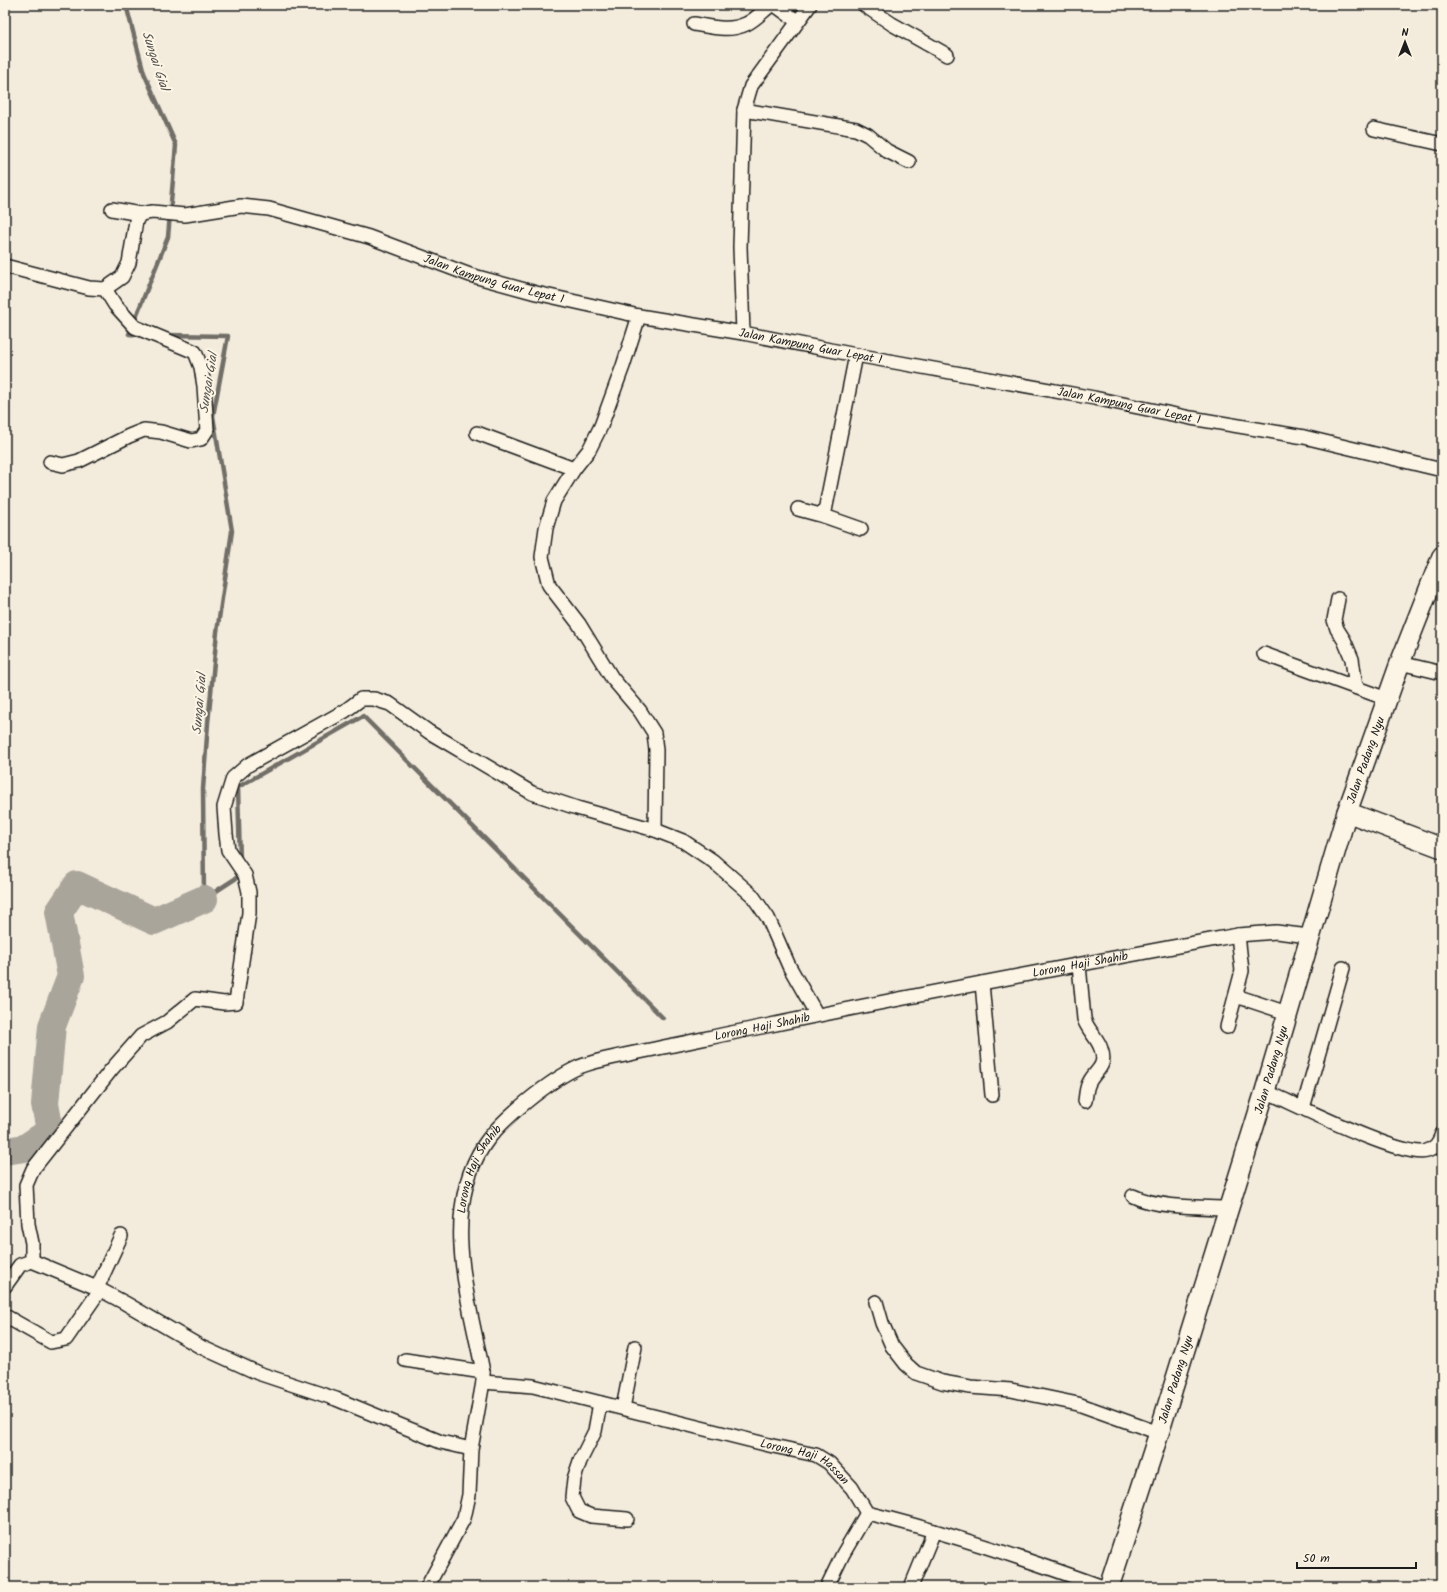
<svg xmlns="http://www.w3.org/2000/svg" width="1447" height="1592" font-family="Kalam,sans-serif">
<rect width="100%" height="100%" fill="#f3ecdd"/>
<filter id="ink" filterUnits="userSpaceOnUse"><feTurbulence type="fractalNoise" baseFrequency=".025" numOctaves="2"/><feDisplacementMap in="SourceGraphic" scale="8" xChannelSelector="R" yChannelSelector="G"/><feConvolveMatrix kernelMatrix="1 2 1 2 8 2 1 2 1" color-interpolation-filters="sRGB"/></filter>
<g filter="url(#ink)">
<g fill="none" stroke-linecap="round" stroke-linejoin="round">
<!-- stream -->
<path stroke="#716e68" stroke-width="4.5" d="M126 5 144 73 176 145 168 237 129 334 142 335
M166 335 228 336 213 416 232 531 217 632 208 723 203 789 204 899
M240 861 238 787 363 716 663 1018
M204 899 241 875V873"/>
<!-- river -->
<path stroke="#aaa59b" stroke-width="28" d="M5 1151 25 1148 50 1131 45 1104 52 1026 71 976 59 912 77 885 154 921 204 899"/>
<!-- street casing -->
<g stroke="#1c1c1c" stroke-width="16">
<g id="street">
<path d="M775 5 797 21"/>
<path d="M864 5 892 24 947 55"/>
<path d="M694 24C712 27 729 32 746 24 755 20 763 11 771 5"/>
<path d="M744 110 856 129 868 135 887 151 909 162"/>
<path d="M1374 129 1442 144"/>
<path d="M112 209 140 214"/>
<path id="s1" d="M5 266 89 288 105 289 122 277 129 263 136 221 140 214 152 212 185 215 241 206 269 209 369 237 470 275 536 293 639 316 743 333 856 355 1094 398 1191 418 1304 437 1442 470"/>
<path d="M639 316 623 366 601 426 589 450 574 469 554 501 546 528 542 557 549 585 579 624 612 678 640 711 654 733 656 750 655 830"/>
<path d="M743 333 740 247 744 110 751 86 810 5"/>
<path d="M477 433 574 469"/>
<path d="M50 462 63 465 79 461 129 436 144 430 161 432 191 441 201 439 207 430 204 386 201 367 195 352 135 327 115 305 105 289"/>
<path d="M798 509 824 516 856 355"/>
<path d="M824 516 861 529"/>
<path d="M1338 599 1334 620 1337 629 1344 640 1352 659 1356 687"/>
<path d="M1264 654 1387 699"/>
<path d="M1400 663 1442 673"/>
<path d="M1079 965 1084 1019C1088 1031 1098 1038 1101 1049 1108 1068 1093 1071 1088 1085 1086 1090 1086 1095 1085 1101"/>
<path d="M982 983 992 1095"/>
<path d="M1236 996 1287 1013"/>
<path d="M1227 1027 1242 971 1238 935"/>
<path d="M1265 1091C1293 1103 1403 1159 1427 1151 1436 1148 1439 1142 1442 1134"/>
<path d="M1303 1108 1343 968"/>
<path d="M1133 1196C1157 1208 1201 1207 1228 1208"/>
<path d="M32 1261V1243L28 1224 26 1185 33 1169 111 1070 141 1036 167 1022 195 999 224 1003 236 1002 249 913V892L245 875 228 850 226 834 224 807 233 778 248 765 345 711 361 699H374L390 704 429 732 532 793 577 808 655 830 683 841 713 861 752 895 768 918 789 966 817 1015"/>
<path d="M5 1286 20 1265 32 1261 97 1288 125 1303 201 1347 258 1373 336 1399 441 1442 471 1449"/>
<path d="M97 1288 121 1236"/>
<path d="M876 1302 882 1323 892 1346 906 1364 916 1373 942 1382 970 1387 1011 1390 1078 1404 1159 1433"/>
<path d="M5 1316 51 1342 66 1339 100 1290"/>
<path d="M405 1360 483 1372"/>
<path id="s2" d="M483 1382 533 1386 773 1446 816 1455 829 1463 852 1488 867 1513C946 1532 1026 1559 1103 1587"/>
<path d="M600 1403 595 1431 580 1461 574 1479 572 1497 579 1511 591 1516 627 1519"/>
<path d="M623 1408 635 1347"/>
<path id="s3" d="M427 1587 464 1518 469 1495 471 1449 483 1382V1372C469 1300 440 1212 484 1145 501 1119 550 1080 579 1067 596 1060 625 1055 644 1051 685 1043 725 1034 766 1026 923 993 1081 964 1238 935L1276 932 1309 936"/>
<path d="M827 1587 843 1554 867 1513"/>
<path d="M911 1587 934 1531"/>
</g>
</g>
<!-- secondary casing -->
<g stroke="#1c1c1c" stroke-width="22">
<g id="secondary">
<path d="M1347 812 1442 848"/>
<path id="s4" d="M1109 1587 1159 1433 1265 1091 1347 812 1400 663 1442 556"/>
</g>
</g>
<!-- street -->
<use href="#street" stroke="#fcf5e5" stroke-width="13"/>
<!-- secondary -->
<use href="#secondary" stroke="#fcf5e5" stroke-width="19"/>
</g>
</g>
<g text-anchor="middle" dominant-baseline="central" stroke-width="4" stroke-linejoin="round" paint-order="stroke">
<!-- street labels -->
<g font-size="12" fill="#1c1c1c" stroke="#fcf5e5">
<text stroke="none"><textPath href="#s1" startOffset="556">Jalan Kampung Guar Lepat 1</textPath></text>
<text stroke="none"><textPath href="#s1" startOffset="880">Jalan Kampung Guar Lepat 1</textPath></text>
<text stroke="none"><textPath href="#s1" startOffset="1204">Jalan Kampung Guar Lepat 1</textPath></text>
<text stroke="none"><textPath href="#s4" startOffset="866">Jalan Padang Nyu</textPath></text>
<text stroke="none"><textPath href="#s3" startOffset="1095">Lorong Haji Shahib</textPath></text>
<text stroke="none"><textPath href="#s3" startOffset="771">Lorong Haji Shahib</textPath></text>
<text stroke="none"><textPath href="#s4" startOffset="542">Jalan Padang Nyu</textPath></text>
<text stroke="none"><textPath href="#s3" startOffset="435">Lorong Haji Shahib</textPath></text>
<text stroke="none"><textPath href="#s4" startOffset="218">Jalan Padang Nyu</textPath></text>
<text stroke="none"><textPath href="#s2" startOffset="334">Lorong Haji Hassan</textPath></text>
</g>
<!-- water labels -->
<g font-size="13" font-style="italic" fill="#55534f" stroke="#fcf5e5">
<text transform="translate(155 61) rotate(72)">Sungai Gial</text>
<text transform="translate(209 383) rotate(-81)">Sungai Gial</text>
<text transform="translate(200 704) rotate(-85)">Sungai Gial</text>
</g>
</g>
<!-- margin -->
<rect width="1447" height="1592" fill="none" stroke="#fcf5e5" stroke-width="20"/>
<rect x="10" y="10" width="1427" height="1572" fill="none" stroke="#1c1c1c" stroke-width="1.5" filter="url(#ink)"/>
<!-- north arrow -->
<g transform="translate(1405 42)" stroke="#fcf5e5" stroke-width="3" paint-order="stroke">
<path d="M0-3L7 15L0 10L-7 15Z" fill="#1c1c1c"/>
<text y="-6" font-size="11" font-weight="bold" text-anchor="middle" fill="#1c1c1c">N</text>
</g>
<!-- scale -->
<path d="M1297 1562v6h119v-6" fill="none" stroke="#1c1c1c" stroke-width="2"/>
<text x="1303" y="1562" font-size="12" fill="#1c1c1c" stroke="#fcf5e5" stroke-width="3" paint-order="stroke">50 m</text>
</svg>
